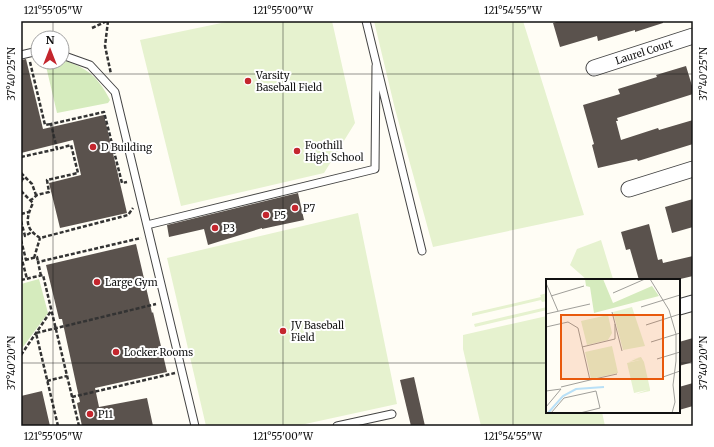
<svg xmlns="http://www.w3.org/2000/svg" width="714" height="447" font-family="Merriweather,serif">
<rect width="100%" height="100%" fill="#fffdf5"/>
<!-- green -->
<path fill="#d5ebbd" d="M62 60C87 67 99 78 110 100L108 103 57 113 45 62H62Z
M39 279 48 313 23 347 21 348V284Z"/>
<!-- pitch -->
<path fill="#e6f2cf" d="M231 21H332L355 123 324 173 181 206 140 40Z
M374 21H523L584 215 433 247 395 109Z
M358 213 397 404 296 426H206L167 258Z
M601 240 613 279 587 280 570 265 577 249Z
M547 293V301L542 302 541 300 472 316V313L541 297 540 295Z
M547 307V310L475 327 474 324Z
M547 316V412H602L605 426H481L463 349V335Z"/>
<!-- building -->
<path fill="#5a524d" d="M560 21H663V23L635 32V30L598 41 597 36 560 47 553 23Z
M26 59 43 129 104 115 127 213 60 228 49 183 81 175 73 140 21 153V60Z
M686 66 693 89V94L617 118 618 121H616L621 140 658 128 659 130 693 120V144L638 161 637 159 598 168 592 145 594 144 583 105 620 94 618 89 657 77 656 75Z
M298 193 304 220 271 227 262 229V228L208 245 204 229 169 237 167 225Z
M693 199V227L672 233 665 207Z
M649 224 658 260 662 259 663 263 693 256V276L676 280H639L630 249 626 250 621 232Z
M136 244 152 313 153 312 167 372 95 388 99 407 147 398 153 426H82L77 403 80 402 62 319H59L46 265Z
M693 338V362L679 366V342Z
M414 377 425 426H411L400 380Z
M693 383V406L679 410V387Z
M42 391 50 426H21V396Z"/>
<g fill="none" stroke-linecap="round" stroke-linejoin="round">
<!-- service casing -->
<g stroke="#444" stroke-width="9">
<path id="service" d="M366 21 422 251
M21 55 38 51
M62 55 90 65 115 92 195 426
M147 225 375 169 376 66
M337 426 392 414"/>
</g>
<!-- minor casing -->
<g stroke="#444" stroke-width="17">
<path id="minor" d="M594 68 693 36
M629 189 693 169
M679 307 693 303"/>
</g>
<!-- path -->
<path stroke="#333" stroke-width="2.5" stroke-dasharray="4 2" stroke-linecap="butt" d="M108 21 105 46 111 74
M92 28 107 21
M30 62 45 125 51 124
M21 157 57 149 51 124 104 112 122 183 127 182
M21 173 32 184 36 195
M21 177 24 180 21 181
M21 191 33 203C26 218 24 228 40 238L128 215 133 208
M30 201 37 195 49 192 47 180 78 173 71 145 57 149
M21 214 29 212
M21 221 25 236 32 232
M21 240 26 260
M21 256 27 279
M34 258 40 238
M25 260 37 257 38 262
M41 276 38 262 141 238
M21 280 43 275 79 426
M21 355 51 311
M47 381 67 376
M72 397 175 373
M58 426 36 333 156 304"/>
<!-- service -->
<use href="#service" stroke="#fff" stroke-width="7"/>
<!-- minor -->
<use href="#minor" stroke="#fff" stroke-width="15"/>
</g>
<!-- ticks -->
<path fill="none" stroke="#111" stroke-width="1" stroke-opacity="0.45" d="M53 21V38M283 21V426M513 21V426M53 62V426M21 74H693M21 363H547M679 363H693"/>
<!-- markers -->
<g fill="#c4262e" stroke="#fff" stroke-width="1.5">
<circle cx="248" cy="81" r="4"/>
<circle cx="93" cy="147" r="4"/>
<circle cx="297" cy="151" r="4"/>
<circle cx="295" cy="208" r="4"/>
<circle cx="266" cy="215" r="4"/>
<circle cx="215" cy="228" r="4"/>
<circle cx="97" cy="282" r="4"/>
<circle cx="283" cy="331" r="4"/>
<circle cx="116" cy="352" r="4"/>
<circle cx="90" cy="414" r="4"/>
</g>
<g text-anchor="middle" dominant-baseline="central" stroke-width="4" stroke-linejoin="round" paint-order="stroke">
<!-- street labels -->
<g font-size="10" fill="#111" stroke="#fff">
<text transform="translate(644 52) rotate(-18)">Laurel Court</text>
</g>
<!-- poi labels -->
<g font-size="10" fill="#111" stroke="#fff" text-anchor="start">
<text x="256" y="75">Varsity<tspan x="256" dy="12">Baseball Field</tspan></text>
<text x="305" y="145">Foothill<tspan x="305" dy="12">High School</tspan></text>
<text x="101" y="147">D Building</text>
<text x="303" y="208">P7</text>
<text x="274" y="215">P5</text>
<text x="223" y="228">P3</text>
<text x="105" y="282">Large Gym</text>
<text x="291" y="325">JV Baseball<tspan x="291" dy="12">Field</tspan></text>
<text x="124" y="352">Locker Rooms</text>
<text x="98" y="414">P11</text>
</g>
</g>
<!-- overview -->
<g transform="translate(546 279)">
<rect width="134" height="134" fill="#fffdf5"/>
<path d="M39 0H57L67 24 106 7 113 17 48 34 44 8 40 7Z" fill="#d5ebbd"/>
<path d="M86 28 99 67 77 71 67 33ZM62 36 66 54 62 61 41 66 35 42ZM66 67 72 94 45 100 39 73ZM95 78 98 83 104 110V112L90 115 101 111 88 114 81 84 94 81 83 83 92 79 83 81Z" fill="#e6f2cf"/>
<path fill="none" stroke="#b9e0f7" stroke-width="2" d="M2 134 17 117 30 110 58 108"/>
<path fill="none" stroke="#a09f9a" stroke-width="1" d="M104 0 123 31 130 55V82L127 106 129 123 126 134M0 4 12 32M67 14 99 0M5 17 38 7M95 28 134 16M66 33 76 72M0 35 44 25M100 46 134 35M0 48 22 43 32 49 44 101 71 95M105 63 134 54M36 68 69 60V45M111 80 134 73M117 98 134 92M15 108 44 101M0 112 15 110 0 128M5 134 18 119 50 112 54 129 34 134"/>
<path fill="#e8590c" fill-opacity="0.15" stroke="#e8590c" stroke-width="2" d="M15 36H117V100H15Z"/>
<rect width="134" height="134" fill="none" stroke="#111" stroke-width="2"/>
</g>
<!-- border -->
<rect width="714" height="447" fill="none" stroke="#ffffff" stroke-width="44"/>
<!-- north arrow -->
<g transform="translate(50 50)"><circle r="19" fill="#ffffff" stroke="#a0a0a0"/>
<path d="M0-3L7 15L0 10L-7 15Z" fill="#c4262e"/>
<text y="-6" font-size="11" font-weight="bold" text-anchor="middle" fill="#111111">N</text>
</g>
<rect x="22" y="22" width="670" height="403" fill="none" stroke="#111" stroke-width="1.5"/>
<g font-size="10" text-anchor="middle" fill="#111">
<text x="53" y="14">121°55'05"W</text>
<text x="283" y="14">121°55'00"W</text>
<text x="513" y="14">121°54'55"W</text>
<text transform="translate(11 74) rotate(-90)" y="4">37°40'25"N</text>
<text transform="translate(703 74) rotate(-90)" y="4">37°40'25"N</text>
<text transform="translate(11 363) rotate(-90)" y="4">37°40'20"N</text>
<text transform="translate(703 363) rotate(-90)" y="4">37°40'20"N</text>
<text x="53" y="440">121°55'05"W</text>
<text x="283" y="440">121°55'00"W</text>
<text x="513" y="440">121°54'55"W</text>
</g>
</svg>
